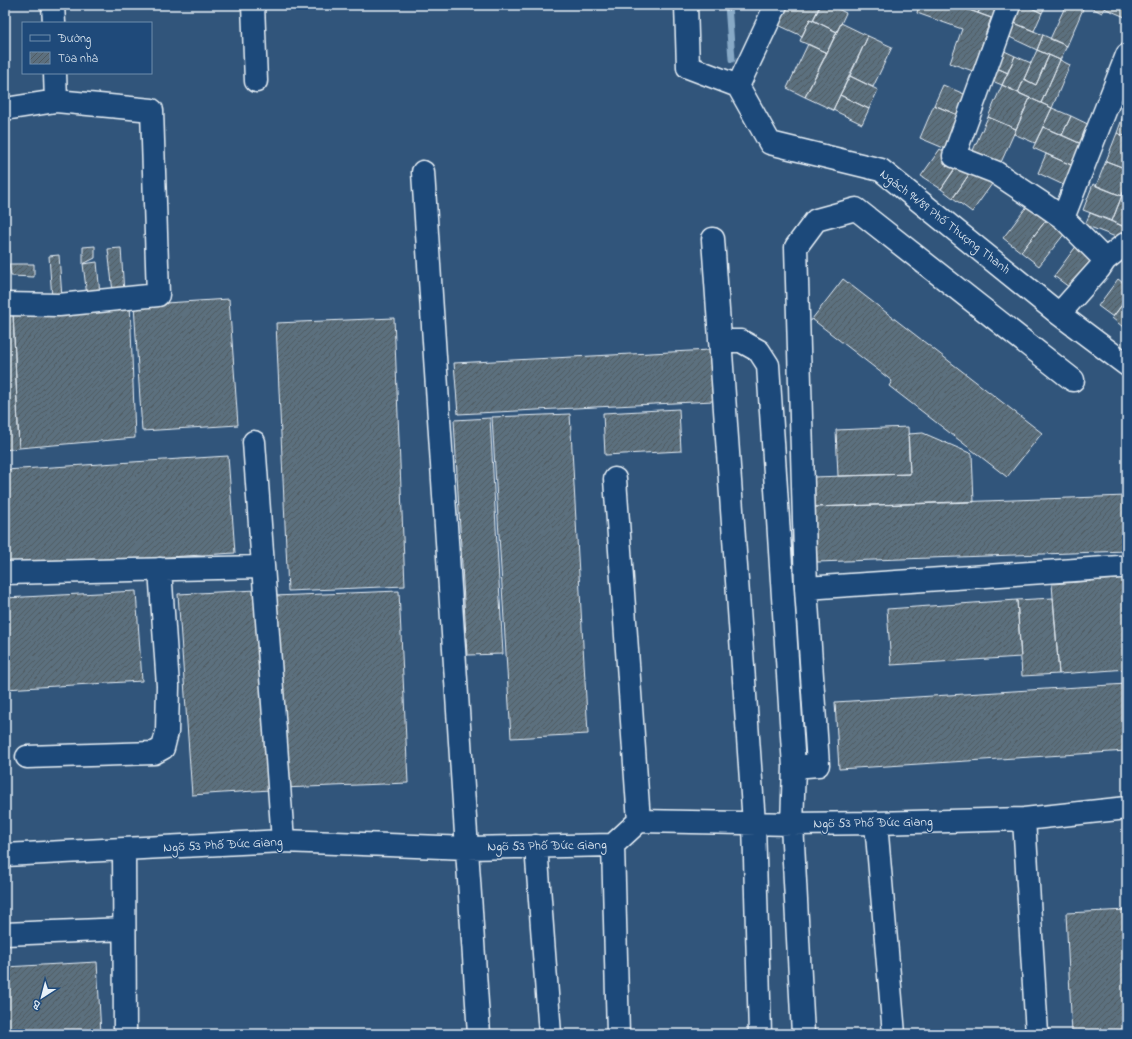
<svg xmlns="http://www.w3.org/2000/svg" width="1132" height="1039" font-family="'Indie Flower',sans-serif">
<defs>
<pattern id="building-hatch" width="6" height="6" patternUnits="userSpaceOnUse"><rect width="6" height="6" fill="#5c6f7e"/><path d="M-1 1l2-2M0 6l6-6M5 7l2-2" fill="none" stroke="#505a61"/></pattern>
</defs>
<rect width="100%" height="100%" fill="#31557b"/>
<filter id="ink" filterUnits="userSpaceOnUse"><feTurbulence type="fractalNoise" baseFrequency=".025" numOctaves="2"/><feDisplacementMap in="SourceGraphic" scale="8" xChannelSelector="R" yChannelSelector="G"/><feConvolveMatrix kernelMatrix="1 2 1 2 8 2 1 2 1" color-interpolation-filters="sRGB"/></filter>
<g filter="url(#ink)">
<g fill="none" stroke-linecap="round" stroke-linejoin="round">
<!-- stream -->
<path stroke="#87a9c6" stroke-width="7" d="M728 5 732 59"/>
</g>
<!-- building -->
<path fill="url(#building-hatch)" stroke="#e8f1f8" d="M785 5H815L819 7 813 20 810 19 802 36 776 24Z
M821 5H830L846 13 837 32 813 20Z
M919 5H955L991 18 973 71 950 63 962 29 917 13Z
M955 5H982L978 13Z
M982 5H1006L1000 21 978 13Z
M1014 5H1025L1042 13 1034 31 1007 20Z
M1025 5H1046L1042 13Z
M1066 5H1073L1083 9 1067 46 1050 39Z
M1086 5H1106L1102 13Z
M1106 5H1127V12L1125 17 1104 8Z
M810 19 837 32 827 53 800 41Z
M1007 20 1043 35 1037 50 1001 33Z
M841 23 868 36 833 110 805 97Z
M1043 35 1067 46 1060 60 1037 50Z
M868 36 892 47 873 87 850 76Z
M808 44 827 53 805 97 787 88Z
M998 48 1015 56 1008 73 990 65Z
M1037 50 1049 55 1036 85 1024 79Z
M1049 55 1060 60 1041 103 1018 93 1024 79 1036 85Z
M1015 56 1031 63 1018 93 1002 85Z
M1060 60 1070 65 1052 108 1041 103Z
M990 65 1008 73 1002 85 985 78Z
M850 76 878 90 869 109 840 95Z
M943 85 969 96 960 116 934 105Z
M1002 85 1030 98 1016 129 988 117Z
M840 95 869 109 862 124 833 110Z
M1030 98 1052 108 1035 143 1014 134Z
M934 105 960 116 946 149 920 138Z
M1127 106V121L1122 119Z
M1052 108 1071 116 1062 135 1043 127Z
M1071 116 1096 128 1088 147 1062 135Z
M988 117 1016 129 998 169 970 157Z
M1122 119 1127 121V137L1117 133Z
M1043 127 1088 147 1078 168 1033 148Z
M1117 133 1127 137V169L1106 161Z
M940 149 959 162 941 189 921 176Z
M1046 154 1078 168 1070 188 1038 173Z
M962 159 974 167 953 198 941 189Z
M1106 161 1127 169V182L1122 196 1096 186Z
M5 167 7 195H5Z
M974 167 994 181 972 212 953 198Z
M1093 184 1122 196 1112 221 1083 210Z
M1124 190 1127 191V228L1112 221Z
M1032 200 1051 214 1021 252 1003 238Z
M5 206H6L9 252H5Z
M1090 213 1127 228 1126 241 1085 225Z
M1051 214 1069 228 1039 266 1021 252Z
M1080 241 1099 255 1073 290 1054 276Z
M95 246V258L83 264V247Z
M121 248 124 293 113 292 108 249Z
M59 255 62 298 52 299 49 256Z
M97 262 100 295 87 296 83 264Z
M9 264H34V277L11 276Z
M843 279 1042 433 1007 477 889 386 892 381 812 319Z
M1118 279 1127 286V298L1113 317 1098 306Z
M1127 298V321L1123 327 1112 318Z
M229 299 238 425 142 431 134 305Z
M130 302 135 438 19 448 13 312Z
M5 312H13L19 448 5 450Z
M394 318 405 586 288 591 276 323Z
M710 350 713 401 458 414 454 363Z
M679 409 681 451 605 455 603 413Z
M570 414 588 734 511 738 492 417Z
M490 418 503 654 467 655 454 420Z
M908 427 910 474 838 476 836 430Z
M923 433 972 454 974 502 814 507 813 477 910 474 908 434Z
M228 456 235 553 5 567V470Z
M1127 496V551L817 562 814 507Z
M1127 578V669L1059 674 1052 584Z
M257 590 270 790 192 795 178 594Z
M136 591 142 681 5 689V598Z
M399 591 408 783 282 788 274 596Z
M1053 598 1059 674 1022 676 1017 600Z
M1017 600 1021 657 891 665 887 609Z
M1127 684V751L839 769 835 702Z
M1127 910V1034H1072L1066 913Z
M97 962 101 1034H5V967Z"/>
<g fill="none" stroke-linecap="round" stroke-linejoin="round">
<!-- minor casing -->
<g stroke="#e8f1f8" stroke-width="25">
<path id="minor" d="M53 5 54 23
M253 5 256 81
M686 5 688 67 738 86
M776 5 738 86 770 143 881 170 1059 314 1127 365
M1009 5 954 156 995 172 1043 204 1063 218 1105 260
M5 109 56 101 55 73
M423 172 479 1034
M1063 218 1127 55
M713 239 754 823 760 1034
M5 304 59 305 158 295 152 110 56 101
M1059 314 1099 269 1105 260 1125 244 1127 246
M720 341H741L759 351 768 365 794 767 792 824 803 1034
M254 442 283 841
M615 479 639 821
M5 573 263 567
M806 588 1120 567
M27 757 154 753 163 748 167 732 168 686 160 569
M794 767 818 765 806 588 796 247 816 220 856 209 1073 380
M1024 819 1037 1034
M876 823 894 1034
M613 845 618 1034
M536 846 550 1034
M124 850 125 1034
M5 855 283 841 468 848 613 845 639 821 792 824 876 823 1024 819 1127 808
M5 934 124 929"/>
</g>
<!-- minor -->
<use href="#minor" stroke="#1f4a7a" stroke-width="22"/>
</g>
</g>
<g text-anchor="middle" dominant-baseline="central" stroke-width="3" stroke-linejoin="round" paint-order="stroke">
<!-- street labels -->
<g font-size="13" fill="#e8f1f8" stroke="#1f4a7a">
<text transform="translate(945 222) rotate(38)">Ngách 94/89 Phố Thượng Thanh</text>
<text transform="translate(873 823) rotate(-1)">Ngõ 53 Phố Đức Giang</text>
<text transform="translate(223 845) rotate(-3)">Ngõ 53 Phố Đức Giang</text>
<text transform="translate(547 846) rotate(-1)">Ngõ 53 Phố Đức Giang</text>
</g>
</g>
<!-- margin -->
<rect width="1132" height="1039" fill="none" stroke="#1f4a7a" stroke-width="20"/>
<rect x="10" y="10" width="1112" height="1019" fill="none" stroke="#e8f1f8" stroke-width="1.5" filter="url(#ink)"/>
<!-- legend -->
<rect x="22" y="22" width="130" height="52" fill="#1f4a7a" stroke="#6f8dac"/>
<rect x="30" y="35" width="20" height="6" fill="#1f4a7a" stroke="#6f8dac"/>
<text x="58" y="42" font-size="12" fill="#e8f1f8">Đường</text>
<rect x="30" y="52" width="20" height="12" fill="url(#building-hatch)" stroke="#6f8dac"/>
<text x="58" y="62" font-size="12" fill="#e8f1f8">Tòa nhà</text>
<!-- north arrow -->
<g transform="translate(42 997) rotate(216)" stroke="#1f4a7a" stroke-width="3" paint-order="stroke">
<path d="M0-3L7 15L0 10L-7 15Z" fill="#e8f1f8"/>
<text y="-6" font-size="11" font-weight="bold" text-anchor="middle" fill="#e8f1f8">B</text>
</g>
</svg>
